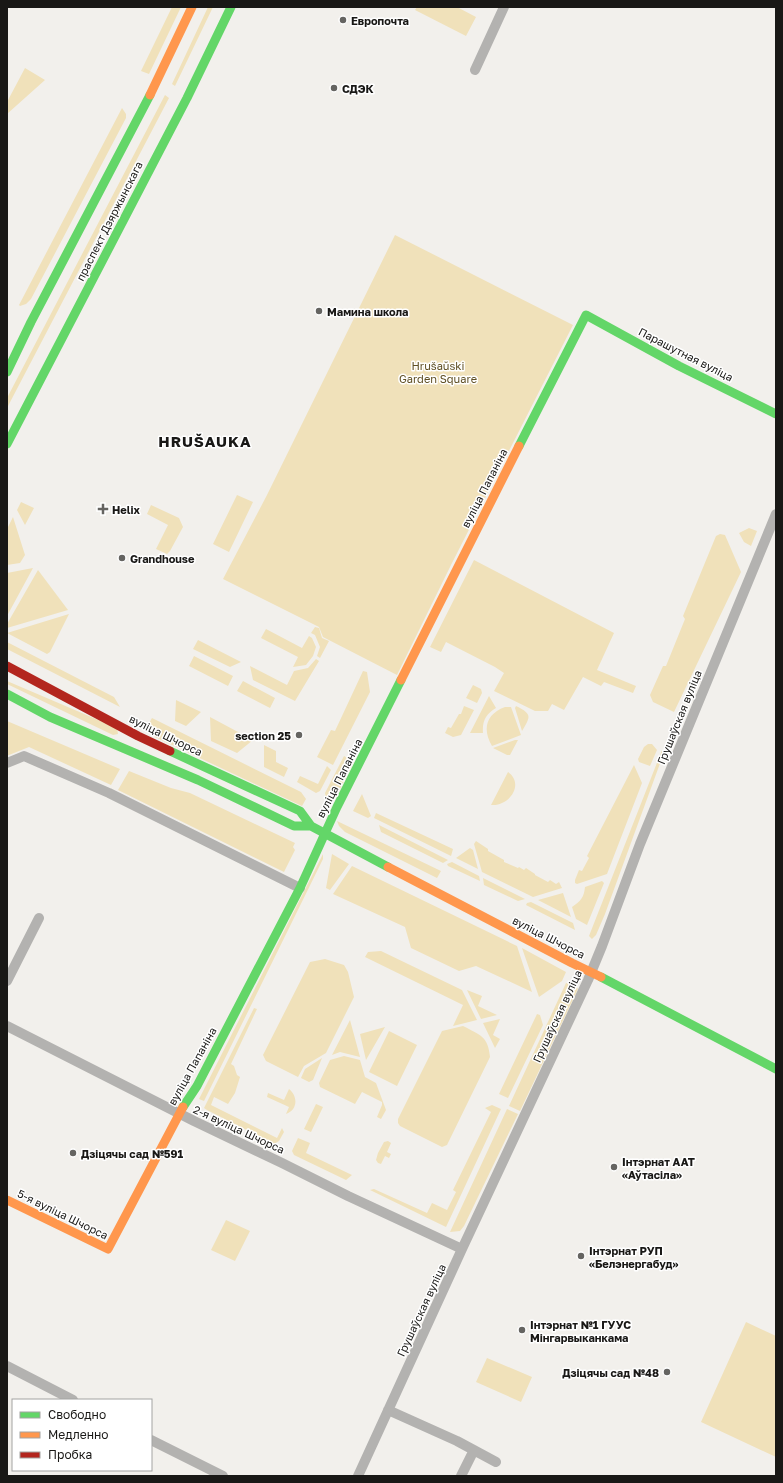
<svg xmlns="http://www.w3.org/2000/svg" width="783" height="1483" font-family="'Golos Text',sans-serif">
<rect width="100%" height="100%" fill="#f2f0ec"/>
<!-- green -->
<path fill="#f0e1ba" d="M172 7H181L149 74 141 71Z
M208 7H213L175 86 172 84Z
M417 7H457L476 17 466 36 415 10Z
M25 68 45 80 7 114V102Z
M165 95 169 98 7 408V398Z
M122 108 126 114V118L31 299 26 304 20 306 19 305Z
M395 235 573 325 451 565 397 675 323 637 319 627 223 579 267 495Z
M237 495 253 502 229 552 213 544Z
M21 502 34 508 25 525 17 510Z
M151 505 179 518 183 527 170 551 167 554 156 549 168 525 147 514Z
M13 517 25 555 20 563 7 565V529Z
M749 528 757 531 751 546 744 542 739 533Z
M720 534 725 535 741 572 674 712 653 702 650 695 663 666H666L685 619 683 616 716 536Z
M474 560 614 633 597 670 636 686 633 693 604 682 601 686 583 677 564 710 552 704 548 711H535L494 691 504 673 495 667 446 642 441 652 430 647Z
M33 568 7 616V573Z
M38 570 68 610 7 628V624Z
M69 614 50 652 47 654 7 633Z
M315 627 319 628 322 638 329 641 320 658 317 656 320 647 315 635 311 633Z
M266 629 302 648 309 636 312 638 316 647 313 656 306 665 293 667 298 657 261 638Z
M198 640 241 662 230 667 193 649Z
M7 642 114 697 120 707 7 649Z
M194 656 233 676 228 686 189 666Z
M316 659 319 661 295 701 253 680 250 666 287 685 294 671 308 668Z
M363 671 367 672 370 692 333 765 317 757 331 730 335 731Z
M7 681 117 728 118 734 113 735 7 684Z
M243 681 275 698 270 708 237 691Z
M473 685 481 689 482 693 477 703 466 698Z
M489 696 496 708C486 714 482 721 483 733H470Z
M176 700 201 712 186 726 175 721Z
M464 706 474 710 461 735 453 737 445 733 448 727 451 728 459 714H461Z
M516 706C532 714 531 716 522 731L515 708Z
M505 707H511L521 735 492 746C482 729 486 714 505 707Z
M210 717 253 740 237 753 211 741Z
M152 718 301 792 306 799 302 806 155 737C151 731 147 725 152 718Z
M7 721 120 769 111 785 29 747 9 755H7Z
M515 740H518L510 755H507L493 748Z
M648 744H652L657 750 650 766 639 762 638 759 644 747Z
M264 745 276 751V762L288 768 284 777 264 767Z
M662 750V758L605 914 596 935 592 939 589 936Z
M344 756 354 762 333 802 326 798 325 793Z
M634 765 642 783 607 874 577 884 575 883V880L579 870 582 871 589 858 587 856Z
M327 766 331 770 320 791 316 793 297 782 300 776 318 784Z
M129 771 171 788 190 793 295 843 293 847 295 850 284 872 118 790Z
M508 772C525 784 509 807 491 805Z
M362 794 371 816 368 818 353 811Z
M376 813 453 849 451 856 374 818Z
M337 821 441 871 437 878 345 832 339 826Z
M379 825 448 860 443 863 381 832Z
M476 841 488 849V851L504 860V862L518 868 519 867 524 870 526 868 535 874V875L548 882 550 880 556 884 559 882 562 888 533 897 482 872 474 844Z
M470 848 473 850 478 869 456 858Z
M323 854V859L204 1101 199 1099Z
M332 854 349 864 330 890 326 888Z
M452 862 479 876 480 881 448 866 447 864Z
M352 866 517 946 532 992 476 966 459 971 411 948 405 927 333 894Z
M483 878 525 899 518 901 484 885Z
M602 881 604 883 587 925 576 919 572 907C581 901 584 897 585 887Z
M563 893 571 917 538 900Z
M531 902 573 923 575 930 526 905 527 903Z
M522 948 566 972 562 981 539 997Z
M381 951 462 990 477 1020 453 1026 463 1005 365 957 368 952Z
M325 959 344 965 348 972 354 997 326 1053 304 1066 298 1077 266 1061 263 1055 310 962Z
M566 983 575 985 578 989 520 1111 509 1106Z
M467 990 482 996 478 1006 497 1015 481 1019Z
M254 1008 257 1009 231 1064 234 1066 237 1075 240 1077 235 1093 228 1104 214 1097 211 1105 277 1138 282 1128 284 1132 279 1141 274 1144 207 1110 204 1108Z
M537 1014 540 1015 543 1025 508 1098 499 1094Z
M500 1019 493 1035 500 1039 495 1048 483 1023Z
M350 1020 360 1057 340 1052 332 1055Z
M463 1026C480 1035 488 1036 490 1057L447 1145 442 1147 400 1126 398 1123V1119L442 1031Z
M385 1027 366 1060 360 1034Z
M389 1031 417 1045 397 1086 369 1072Z
M344 1056 360 1060 365 1077 376 1083 386 1110 381 1119 377 1117 382 1105V1102L362 1092 355 1104 320 1087 319 1083 330 1060Z
M322 1058 313 1080 309 1082 301 1078 305 1069Z
M289 1089C298 1096 298 1110 286 1114L289 1107 267 1097 268 1093 284 1100Z
M316 1104 323 1107 311 1132 304 1129Z
M492 1105 501 1109 446 1227 370 1190 374 1189 427 1213 432 1203 447 1210 456 1192 453 1190 491 1112 485 1108Z
M507 1109 518 1114 464 1226 460 1231 450 1232Z
M298 1138 310 1143 306 1153 352 1175 346 1180 294 1155 292 1151Z
M388 1141 391 1143 387 1152 391 1154 389 1158 385 1156 381 1164 378 1163 376 1160 378 1153 384 1142Z
M226 1220 250 1231 235 1261 211 1250Z
M746 1322 776 1336V1457L701 1422Z
M487 1358 532 1377 521 1402 476 1382Z"/>
<g fill="none" stroke-linecap="round" stroke-linejoin="round">
<!-- street -->
<path stroke="#b3b2b0" stroke-width="10" d="M475 70 504 7
M7 763 24 756 109 793 300 888
M7 981 39 918
M7 1026 194 1121 282 1163 348 1196 462 1249
M7 1366 73 1400
M388 1410 457 1441 496 1462
M151 1440 223 1476
M358 1476 462 1249 588 980 602 946 640 844 776 514
M461 1476 474 1450"/>
<!-- fast -->
<path stroke="#63d668" stroke-width="9" d="M7 372 31 322 150 95
M7 444 187 98 231 7
M519 446 586 315 679 366 776 414
M7 694 50 717 198 780 294 826H311
M170 751 300 811 311 826 388 867
M601 977 776 1069
M183 1107 197 1086 300 888 337 807 401 680"/>
<!-- slow -->
<path stroke="#ff974d" stroke-width="9" d="M150 95 192 7
M401 680 519 446
M388 867 572 963 601 977
M7 1200 108 1249 183 1107"/>
<!-- jam -->
<path stroke="#b3261e" stroke-width="9" d="M7 666 138 736 170 751"/>
</g>
<!-- markers -->
<g fill="#656461" stroke="#fff" stroke-width="1.5">
<circle cx="343" cy="20" r="4"/>
<circle cx="334" cy="88" r="4"/>
<circle cx="319" cy="311" r="4"/>
<path d="M101 503h4v4h4v4h-4v4h-4v-4h-4v-4h4z"/>
<circle cx="122" cy="558" r="4"/>
<circle cx="299" cy="735" r="4"/>
<circle cx="73" cy="1153" r="4"/>
<circle cx="614" cy="1167" r="4"/>
<circle cx="581" cy="1256" r="4"/>
<circle cx="522" cy="1330" r="4"/>
<circle cx="667" cy="1372" r="4"/>
</g>
<g text-anchor="middle" dominant-baseline="central" stroke-width="3" stroke-linejoin="round" paint-order="stroke">
<!-- poi labels -->
<g font-size="11" font-weight="bold" fill="#191816" stroke="#fff" text-anchor="start">
<text x="351" y="20">Европочта</text>
<text x="342" y="88">СДЭК</text>
<text x="327" y="311">Мамина школа</text>
<text x="112" y="509">Helix</text>
<text x="130" y="558">Grandhouse</text>
<text x="291" y="735" text-anchor="end">section 25</text>
<text x="81" y="1153">Дзіцячы сад №591</text>
<text x="622" y="1161">Інтэрнат ААТ<tspan x="622" dy="13">«Аўтасіла»</tspan></text>
<text x="589" y="1250">Інтэрнат РУП<tspan x="589" dy="13">«Белэнергабуд»</tspan></text>
<text x="530" y="1324">Інтэрнат №1 ГУУС<tspan x="530" dy="13">Мінгарвыканкама</tspan></text>
<text x="659" y="1372" text-anchor="end">Дзіцячы сад №48</text>
</g>
<!-- street labels -->
<g font-size="11" fill="#191816" stroke="#fff">
<text transform="translate(109 221) rotate(-63)">праспект Дзяржынскага</text>
<text transform="translate(686 354) rotate(27)">Парашутная вуліца</text>
<text transform="translate(484 488) rotate(-63)">вуліца Папаніна</text>
<text transform="translate(679 717) rotate(-68)">Грушаўская вуліца</text>
<text transform="translate(166 735) rotate(26)">вуліца Шчорса</text>
<text transform="translate(339 778) rotate(-63)">вуліца Папаніна</text>
<text transform="translate(549 937) rotate(27)">вуліца Шчорса</text>
<text transform="translate(557 1016) rotate(-65)">Грушаўская вуліца</text>
<text transform="translate(192 1066) rotate(-61)">вуліца Папаніна</text>
<text transform="translate(239 1129) rotate(25)">2-я вуліца Шчорса</text>
<text transform="translate(63 1214) rotate(26)">5-я вуліца Шчорса</text>
<text transform="translate(421 1310) rotate(-65)">Грушаўская вуліца</text>
</g>
<!-- park labels -->
<g font-size="11" fill="#5f4f24" stroke="#fff">
<text x="438" y="365">Hrušaŭski<tspan x="438" dy="13">Garden Square</tspan></text>
</g>
<!-- district labels -->
<g font-size="15" font-weight="bold" letter-spacing="1" fill="#191816" stroke="#fff">
<text x="205" y="441">HRUŠAŬKA</text>
</g>
</g>
<!-- border -->
<rect width="783" height="1483" fill="none" stroke="#191816" stroke-width="16"/>
<!-- legend -->
<rect x="12" y="1399" width="140" height="72" fill="#ffffff" stroke="#a3a3a2"/>
<rect x="20" y="1412" width="20" height="6" fill="#63d668" stroke="#a3a3a2"/>
<text x="48" y="1419" font-size="12" fill="#191816">Свободно</text>
<rect x="20" y="1432" width="20" height="6" fill="#ff974d" stroke="#a3a3a2"/>
<text x="48" y="1439" font-size="12" fill="#191816">Медленно</text>
<rect x="20" y="1452" width="20" height="6" fill="#b3261e" stroke="#a3a3a2"/>
<text x="48" y="1459" font-size="12" fill="#191816">Пробка</text>
</svg>
